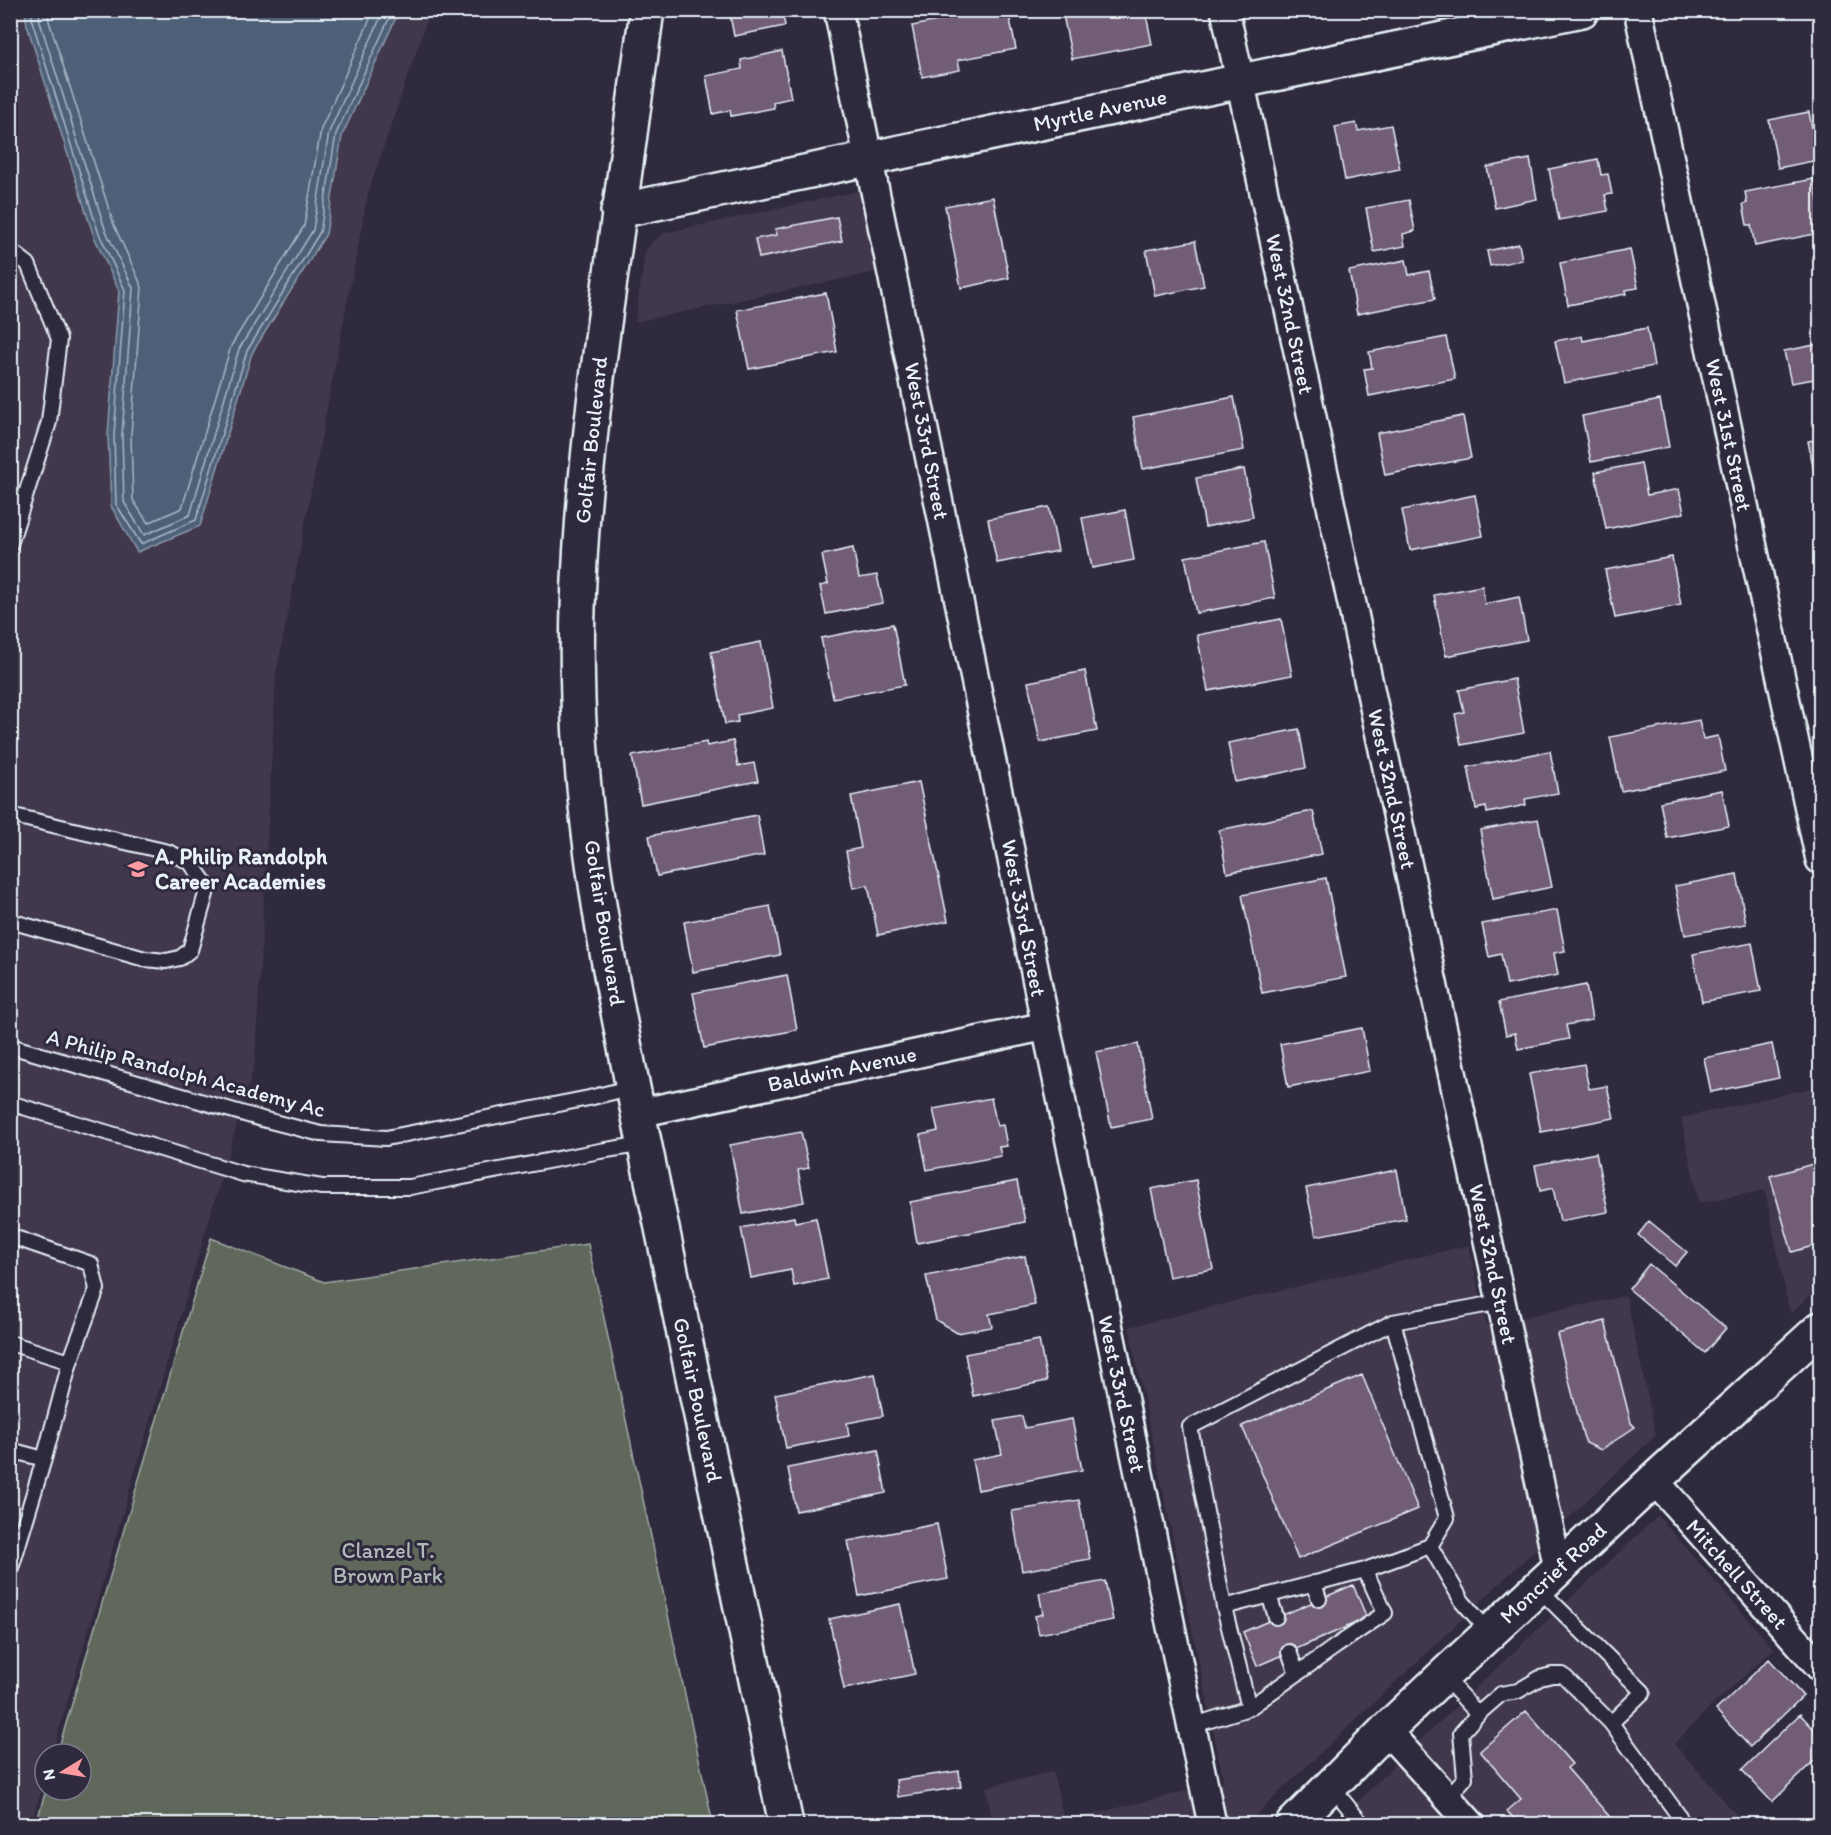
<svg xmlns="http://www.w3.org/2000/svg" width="1831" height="1835" font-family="Itim,sans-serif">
<rect width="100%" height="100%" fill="#2f2a3d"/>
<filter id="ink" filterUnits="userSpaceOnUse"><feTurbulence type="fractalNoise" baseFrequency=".0167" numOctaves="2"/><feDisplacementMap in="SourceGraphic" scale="12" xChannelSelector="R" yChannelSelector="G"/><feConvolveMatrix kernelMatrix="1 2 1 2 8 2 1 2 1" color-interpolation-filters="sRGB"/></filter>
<g filter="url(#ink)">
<!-- built -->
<path fill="#43394e" d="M11 11H430L368 193 276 675 255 1063 52 1754H45V1777L31 1824H11Z
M859 191 876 272 635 322 645 252 653 241 664 233Z
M1820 1086V1286L1790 1314 1765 1190 1699 1203 1681 1118Z
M1469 1245 1486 1325 1626 1296 1656 1435 1246 1824H993L986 1787 1053 1772 1064 1821 1224 1782 1129 1327Z
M1658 1516 1774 1649 1709 1708 1674 1744 1742 1821 1738 1824H1336L1392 1767Z"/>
<!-- green -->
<path fill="#5e675a" stroke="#a3aca9" stroke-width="1.5" d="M211 1238 324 1282 588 1244 713 1824H36L46 1790H81V1754H57Z"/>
<!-- water -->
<path fill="#4d6178" stroke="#8b9bab" stroke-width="1.5" d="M25 11H399L342 136 326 234 252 353 200 526 137 552 111 506 108 435 119 291 93 234 27 25Z"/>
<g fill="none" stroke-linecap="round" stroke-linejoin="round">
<!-- shore -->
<path stroke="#aab7c5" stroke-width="1.5" d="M31 10 33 24 98 231 125 290 114 435 116 504 141 544 196 520 247 351 320 232 336 134 393 10
M39 10 40 22 105 229 133 288 122 435 124 502 144 535 190 515 239 349 313 230 329 132 384 10
M48 10 49 21 114 225 142 287 131 435 133 500 148 523 182 508 231 346 304 226 321 129 374 10"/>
</g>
<!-- building -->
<path fill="#725d76" stroke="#e8f1f8" stroke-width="1.5" d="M729 10H782L785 26 734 36Z
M993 10H1008L1016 49 958 60 960 70 922 77 912 26Z
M1062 10H1145L1152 44 1072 59Z
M782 51 791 98 773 102 774 108 731 116 730 110 713 114 706 76 742 69 741 60Z
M1809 112 1818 160 1778 168 1769 120Z
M1356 123 1358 131 1391 125 1400 169 1345 180 1335 127Z
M1530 159 1537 199 1495 208 1487 167Z
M1598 159 1601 175 1608 174 1612 194 1605 195 1608 211 1559 220 1549 169Z
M1814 179 1820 211V233L1755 246 1751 225H1747L1743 204 1747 203 1745 192Z
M993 197 1009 278 961 288 945 206Z
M1409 200 1415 231 1403 234 1405 246 1374 252 1366 208Z
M837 217 842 241 759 258 755 239 777 235 775 229Z
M1195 241 1204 286 1155 296 1146 250Z
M1519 244 1522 260 1490 266 1487 251Z
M1630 249 1638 288 1625 290 1626 294 1568 305 1560 263Z
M1406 260 1409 275 1429 271 1435 299 1357 314 1349 271Z
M826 293 837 352 749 369 737 310Z
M1647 328 1654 366 1564 383 1555 341 1582 336 1583 341Z
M1446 337 1455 379 1369 396 1364 369 1372 368 1369 352Z
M1820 344V378L1791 383 1784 351Z
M1234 397 1244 450 1143 469 1133 417Z
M1660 400 1669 447 1591 462 1582 416Z
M1463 416 1471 458 1385 475 1377 433Z
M1820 439V469L1814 471 1808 441Z
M1641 463 1647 495 1679 489 1684 513 1606 529 1595 472Z
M1244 469 1253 517 1205 527 1196 478Z
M1475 495 1483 536 1410 550 1402 510Z
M1049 507 1058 551 997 563 988 519Z
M1125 510 1134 560 1092 568 1082 518Z
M1264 542 1275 598 1196 613 1185 557Z
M853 548 859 578 877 575 883 603 826 614 820 586 828 584 822 555Z
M1672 557 1681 605 1615 618 1605 570Z
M1482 586 1485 604 1519 597 1527 640 1446 656 1434 595Z
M1281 619 1292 675 1208 691 1197 635Z
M893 624 905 685 833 698 821 638Z
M761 642 773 708 737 715 738 722 725 724 711 652Z
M1085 671 1097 731 1040 742 1028 682Z
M1514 679 1524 733 1461 745 1455 714 1464 712 1459 690Z
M1699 720 1703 739 1718 736 1725 771 1621 791 1610 737Z
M1299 729 1306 768 1235 782 1228 743Z
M733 741 738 766 754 763 758 781 641 804 632 756 706 742 707 746Z
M1550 751 1558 793 1525 799 1526 805 1487 813 1486 807 1476 809 1468 767Z
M919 782 948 921 878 935 868 885 853 888 846 851 861 848 851 796Z
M1722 790 1729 826 1667 838 1660 802Z
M1313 811 1322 854 1227 873 1219 830Z
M757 815 764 855 657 876 649 836Z
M1538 819 1552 887 1493 899 1480 830Z
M1737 874 1746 924 1685 935 1675 886Z
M1326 878 1346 977 1262 993 1242 895Z
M770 906 780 955 693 972 684 922Z
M1557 910 1565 951 1554 953 1558 975 1507 985 1501 954 1489 957 1482 924Z
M1752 943 1761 991 1702 1002 1693 954Z
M787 975 797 1030 704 1048 693 993Z
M1586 985 1592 1020 1566 1025 1569 1039 1518 1049 1515 1033 1506 1035 1499 1002Z
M1362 1028 1370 1071 1288 1087 1280 1044Z
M1138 1044 1152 1119 1111 1127 1096 1052Z
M1772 1044 1779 1078 1711 1092 1704 1058Z
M1584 1064 1589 1089 1607 1086 1614 1118 1541 1132 1529 1074Z
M991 1098 997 1126 1003 1125 1007 1146 999 1147 1001 1156 927 1170 920 1135 938 1131 933 1109Z
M801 1132 809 1168 798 1170 804 1202 743 1214 730 1145Z
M1596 1153 1608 1212 1560 1221 1553 1188 1540 1191 1535 1165Z
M1820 1162V1244L1792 1252 1770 1176Z
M1397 1170 1406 1219 1316 1236 1306 1188Z
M1196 1180 1213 1269 1169 1277 1151 1189Z
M1017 1181 1025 1222 917 1243 910 1202Z
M794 1217 795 1222 816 1218 828 1279 794 1286 791 1270 751 1278 741 1228Z
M1649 1221 1687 1252 1675 1266 1638 1235Z
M1025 1256 1035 1305 989 1314 992 1327 957 1333 936 1320 926 1276Z
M1649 1264 1726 1328 1705 1353 1629 1289Z
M1605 1321 1631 1423 1635 1427 1601 1450 1586 1443 1583 1435 1557 1334Z
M1039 1340 1047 1381 973 1396 965 1354Z
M875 1374 883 1416 847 1423 849 1436 786 1448 775 1394Z
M1362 1375 1418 1509 1298 1559 1242 1426Z
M1022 1416 1025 1428 1072 1419 1082 1470 978 1490 972 1460 1002 1454 995 1421Z
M878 1450 886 1493 796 1511 788 1468Z
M1079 1500 1090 1559 1022 1571 1012 1511Z
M937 1524 948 1579 859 1596 848 1541Z
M1105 1581 1113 1620 1039 1634 1035 1616 1043 1614 1039 1593Z
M1353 1585 1367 1618 1257 1666 1243 1632Z
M900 1604 915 1674 844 1689 829 1619Z
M1769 1659 1803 1696 1750 1747 1716 1710Z
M1526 1711 1572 1764 1567 1768 1616 1824H1519L1507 1811 1521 1799 1480 1751Z
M1800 1714 1820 1736V1756L1772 1802 1742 1770Z
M959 1771 961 1787 898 1797 896 1780Z
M1820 1809V1824H1818L1811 1818Z"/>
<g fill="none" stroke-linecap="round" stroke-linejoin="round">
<!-- lane casing -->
<g stroke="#e8f1f8" stroke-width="18">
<path id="lane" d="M10 250 28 264 59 339 49 422 10 544
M10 815 168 852 190 862 208 887 190 950 180 958 166 961 145 959 10 921
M10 1046 262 1119 321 1134 386 1138 589 1098 633 1087
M10 1103 243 1174 322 1187H410L600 1151 645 1144
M10 1236 91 1264 97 1289 70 1362 44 1459 10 1572
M1393 1322 1501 1302
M10 1343 70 1362
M10 1450 44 1459
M1314 1583 1319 1599
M1537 1587 1643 1692 1611 1723 1679 1816 1680 1824
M1269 1595 1276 1617
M1224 1607 1190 1427 1393 1322 1447 1518 1430 1546
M1289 1652 1297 1673
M1443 1676 1478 1714 1501 1694 1518 1691 1540 1678 1552 1675H1563L1611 1723
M1249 1708 1336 1646 1385 1613 1365 1570
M1191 1726 1249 1708 1224 1607 1365 1570 1430 1546 1462 1601 1489 1632
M1331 1786 1362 1824
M1448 1797 1465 1778 1461 1733 1478 1714"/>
</g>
<!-- street casing -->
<g stroke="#e8f1f8" stroke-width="32">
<path id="street" d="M838 10 1046 1026 1212 1824
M1225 10 1558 1568
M1638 10 1820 860
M639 1113 1046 1026
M1654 1480 1820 1667
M1386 1730 1471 1824"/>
</g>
<!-- secondary casing -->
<g stroke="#e8f1f8" stroke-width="38">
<path id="secondary" d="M647 10C632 117 617 224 603 331 587 453 574 576 578 699 584 868 624 1044 658 1209 701 1414 743 1619 786 1824
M618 211 1582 10
M1293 1824 1386 1730 1443 1676 1654 1480 1820 1329"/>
</g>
<!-- lane -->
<use href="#lane" stroke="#2f2a3d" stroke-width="14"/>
<!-- street -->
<use href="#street" stroke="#2f2a3d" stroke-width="27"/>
<!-- secondary -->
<use href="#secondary" stroke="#2f2a3d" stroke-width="33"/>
</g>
</g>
<!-- icons -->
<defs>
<g id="school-bare" transform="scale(1.62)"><path d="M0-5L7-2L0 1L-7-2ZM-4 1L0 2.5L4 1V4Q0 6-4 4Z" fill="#ff9aa2" stroke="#2f2a3d" stroke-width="2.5" paint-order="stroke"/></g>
</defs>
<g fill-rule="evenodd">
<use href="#school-bare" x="138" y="869"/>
</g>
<g text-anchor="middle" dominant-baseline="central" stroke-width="6" stroke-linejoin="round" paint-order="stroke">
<!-- street labels -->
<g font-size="22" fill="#e8f1f8" stroke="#2f2a3d">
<text transform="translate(1100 110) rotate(-12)">Myrtle Avenue</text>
<text transform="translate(1290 314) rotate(78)">West 32nd Street</text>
<text transform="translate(1729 435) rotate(78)">West 31st Street</text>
<text transform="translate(591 440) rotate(-84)">Golfair Boulevard</text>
<text transform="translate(927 441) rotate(79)">West 33rd Street</text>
<text transform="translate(1392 789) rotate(78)">West 32nd Street</text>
<text transform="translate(1024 918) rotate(79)">West 33rd Street</text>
<text transform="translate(605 923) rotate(81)">Golfair Boulevard</text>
<text transform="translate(842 1069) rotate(-12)">Baldwin Avenue</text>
<text transform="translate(186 1073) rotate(15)">A Philip Randolph Academy Ac</text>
<text transform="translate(1493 1264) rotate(78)">West 32nd Street</text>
<text transform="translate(1122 1394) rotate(78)">West 33rd Street</text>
<text transform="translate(698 1400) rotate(78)">Golfair Boulevard</text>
<text transform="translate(1553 1573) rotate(-43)">Moncrief Road</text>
<text transform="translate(1737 1574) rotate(48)">Mitchell Street</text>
</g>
<!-- poi labels -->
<g font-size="22" font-weight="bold" fill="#e8f1f8" stroke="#2f2a3d" text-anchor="start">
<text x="155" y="856">A. Philip Randolph<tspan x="155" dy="25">Career Academies</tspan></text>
</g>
<!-- park labels -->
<g font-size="22" fill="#b1bab9" stroke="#2f2a3d">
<text x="388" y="1550">Clanzel T.<tspan x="388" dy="25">Brown Park</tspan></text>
</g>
</g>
<!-- margin -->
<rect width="1831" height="1835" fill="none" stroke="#2f2a3d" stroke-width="36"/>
<rect x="18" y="18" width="1795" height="1799" fill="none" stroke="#e8f1f8" stroke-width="2" filter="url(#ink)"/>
<!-- north arrow -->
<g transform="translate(63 1772) rotate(259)"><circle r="28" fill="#2f2a3d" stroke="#797a88" stroke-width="1.5"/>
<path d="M0-4.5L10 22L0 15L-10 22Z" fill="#ff9aa2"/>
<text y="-9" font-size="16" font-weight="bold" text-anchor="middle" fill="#e8f1f8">N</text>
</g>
</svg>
